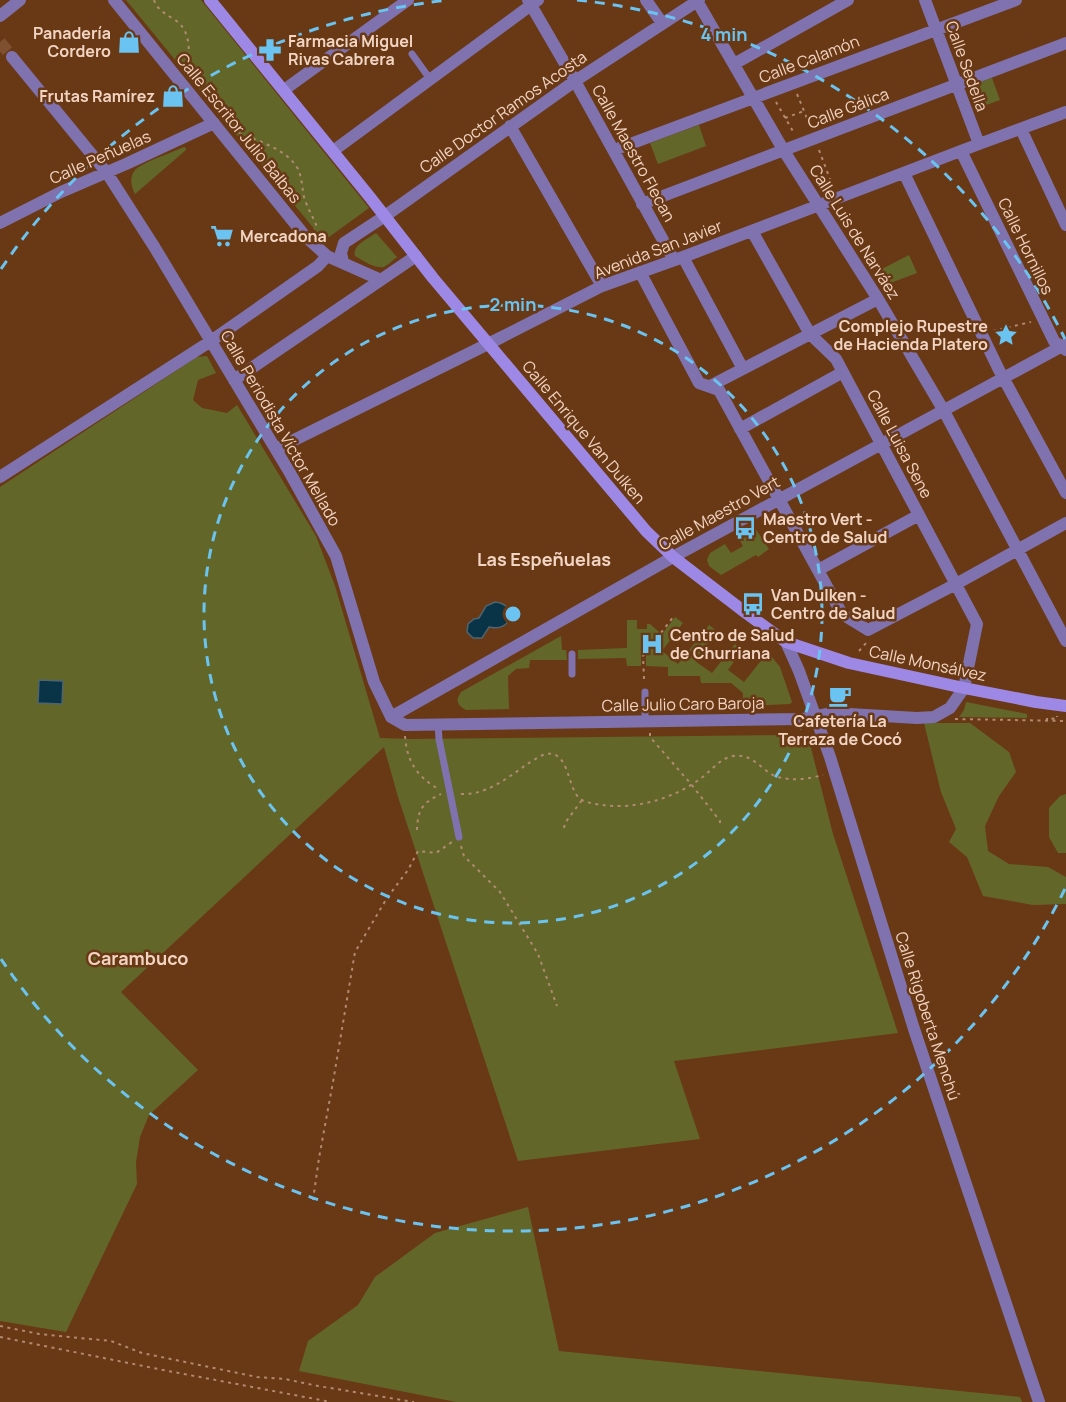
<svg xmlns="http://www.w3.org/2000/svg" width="1066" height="1402" font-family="Manrope,sans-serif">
<rect width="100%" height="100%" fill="#693916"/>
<!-- green -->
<path fill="#626729" d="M126 0H201L369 208 329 237 320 236Z
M992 78 1000 100 978 108 971 85Z
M699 125 706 146 658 164 650 143Z
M184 147 186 148V150L135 194C131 186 129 178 135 170 141 163 173 152 184 147Z
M376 233 397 257C393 260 388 265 384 267 375 269 362 260 355 256 352 245 368 239 376 233Z
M909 255 917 273 885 285 878 271Z
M207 356 216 373 198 380 193 400 202 408 227 413 237 405 316 536 335 586 380 738 409 739 798 735 811 748 833 834 898 1033 674 1061 700 1139 518 1161 398 797 384 747 121 992 198 1070 149 1115 140 1137 136 1162 137 1184 66 1332 0 1321V487L197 357Z
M755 528 769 549 758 557 756 555 721 575 709 566 707 560 710 553 725 544 731 553 743 546 738 537Z
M675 617 683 623 662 651 678 664 709 625 717 631 695 661 712 673 735 644 742 650 728 670 744 682 768 652 780 667 792 702 790 704 743 706V693L731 683H701L700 676H668V667L646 666V656Z
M627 620H637V629H647V624H650L659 632 641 656V666H627L626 658 578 659V650L627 648Z
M561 636 562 650H566L567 660H530L529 668 516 669 508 676 509 709 466 710C457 705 455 701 461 692Z
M966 702 1027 714V718L959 717 964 710Z
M924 723H970L1009 752 1016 772 999 796 985 826 988 851 1009 864 1048 867 1066 877V904L1033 905 983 896 967 857 949 842 956 829 941 792Z
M1066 794V853H1058L1049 837V808L1060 796Z
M528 1207 559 1351 1020 1397 1022 1402H456L299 1371 308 1341 358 1305 375 1277 435 1233Z"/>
<!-- water -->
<path fill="#093448" stroke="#4f646d" stroke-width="1.5" d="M495 602C518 604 513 633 489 627L482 638H473L467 632 468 624 474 619 479 618 486 606Z
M39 680 63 681 62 704 38 703Z"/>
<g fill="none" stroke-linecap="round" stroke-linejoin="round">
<!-- street-tunnel -->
<path stroke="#7e5030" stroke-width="12" stroke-dasharray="12 6" stroke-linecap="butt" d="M0 42 12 57"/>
<!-- path -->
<path stroke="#b18a70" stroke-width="2" stroke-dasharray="3 4.5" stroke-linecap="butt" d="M154 0C157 10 166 14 175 20 191 30 191 54 185 70
M797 94 811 128
M776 102 794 133
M785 118 804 111
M239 133C258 141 287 149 298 169 302 178 302 187 304 197 307 207 313 217 317 227L314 229
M819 150 833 187
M810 171 825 166
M993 331 1031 322
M859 651 867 642
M644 679 643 656 674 616
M955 719 1066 721
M1047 721V718L1057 719V716
M650 733V737L691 784 720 821V826
M405 736C407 762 417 776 438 789
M461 794C486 795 506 779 526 765 532 761 539 756 546 754 569 750 567 786 579 798 584 802 590 803 596 804 631 811 671 800 700 779 711 771 719 759 733 756 751 753 760 768 773 775 788 782 808 779 823 775
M564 828 565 823 582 800
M417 830C418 809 422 803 441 794
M461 846 464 856 500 892 538 954 557 1006
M313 1200 319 1158 333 1082 355 952 387 898 408 870 418 851 436 853 452 842
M0 1326 39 1334 111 1341 142 1353 257 1377 285 1379 318 1386 414 1402
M0 1337 163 1370 331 1402"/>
<!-- lane -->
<path stroke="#7f72ae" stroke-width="7" d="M412 54 430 79
M572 654V674
M645 692V722
M438 724 439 739 459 837"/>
<!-- street -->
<path stroke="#7f72ae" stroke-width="12" d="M114 0 305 236 327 256 381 280
M528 0 575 81 674 260
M646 0 662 23
M925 0 979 144
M697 1 784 151 878 299 944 411 1066 641
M0 16 20 0
M12 57 107 173 155 248 290 473 336 556 374 682 391 717
M734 64 848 0
M284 90 408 0
M510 126 602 286
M1021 129 1066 225
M614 150 1016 0
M333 151 538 0
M961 151 1054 341 1066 350
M904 173 999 370 1066 493
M642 204 1066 43
M0 223 61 192 126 164 214 123
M683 257 743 369
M343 262 341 253 344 243 385 216 575 81 699 0
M640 272 699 383 719 390 842 614 868 630 956 584 1066 523
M234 380 416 256
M710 386 878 299
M740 429 843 372
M276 449 496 340 602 286 683 257 979 144 1066 112
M0 477 211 341 318 266 327 256
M818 570 919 515
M786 642 799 671 830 757 914 1029 1039 1402
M391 717 405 725 803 719 832 713 917 718 934 717 950 708 964 688 977 624 836 359 810 334 752 231
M391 717 673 557 1066 344"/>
<!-- secondary -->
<path stroke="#9e88e6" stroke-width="12" d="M210 0 369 196 433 278 646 531 673 557 746 613 786 642 849 663 964 688 1036 702 1066 706"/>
</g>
<!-- distance rings -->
<g fill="none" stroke="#6ac3f1" stroke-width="3" stroke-dasharray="10 8">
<circle cx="513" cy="614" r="309"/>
<path d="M1065 889A617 617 0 0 1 1 959M1 269A617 617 0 0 1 449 0M577 0A617 617 0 0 1 1065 339"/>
</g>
<!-- icons -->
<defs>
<g id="shop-bare" transform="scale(1.8)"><path d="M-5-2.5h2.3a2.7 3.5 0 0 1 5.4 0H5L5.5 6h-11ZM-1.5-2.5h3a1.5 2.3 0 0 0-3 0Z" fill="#6ac3f1" stroke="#693916" stroke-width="2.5" paint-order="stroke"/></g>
<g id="pharmacy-bare" transform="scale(1.8)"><path d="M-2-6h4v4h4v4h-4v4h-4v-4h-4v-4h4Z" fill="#6ac3f1" stroke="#693916" stroke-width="2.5" paint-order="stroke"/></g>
<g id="supermarket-bare" transform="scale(1.8)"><path d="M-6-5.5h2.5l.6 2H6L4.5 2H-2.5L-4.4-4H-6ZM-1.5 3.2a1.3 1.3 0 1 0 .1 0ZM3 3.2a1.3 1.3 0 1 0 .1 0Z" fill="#6ac3f1" stroke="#693916" stroke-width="2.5" paint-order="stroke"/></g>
<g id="sight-bare" transform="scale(1.8)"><path d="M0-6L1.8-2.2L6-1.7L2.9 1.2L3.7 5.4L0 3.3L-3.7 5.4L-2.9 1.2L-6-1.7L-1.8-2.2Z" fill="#6ac3f1" stroke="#693916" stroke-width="2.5" paint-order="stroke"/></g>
<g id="bus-bare" transform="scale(1.8)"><path d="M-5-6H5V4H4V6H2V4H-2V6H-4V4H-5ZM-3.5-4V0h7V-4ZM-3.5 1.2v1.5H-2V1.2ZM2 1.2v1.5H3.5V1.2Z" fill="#6ac3f1" stroke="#693916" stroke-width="2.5" paint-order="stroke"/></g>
<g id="hospital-bare" transform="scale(1.8)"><path d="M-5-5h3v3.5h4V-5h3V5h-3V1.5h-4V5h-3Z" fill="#6ac3f1" stroke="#693916" stroke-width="2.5" paint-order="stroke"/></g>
<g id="cafe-bare" transform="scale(1.8)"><path d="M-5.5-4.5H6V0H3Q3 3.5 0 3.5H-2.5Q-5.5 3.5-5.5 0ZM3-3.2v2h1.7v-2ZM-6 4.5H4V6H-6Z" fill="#6ac3f1" stroke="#693916" stroke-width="2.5" paint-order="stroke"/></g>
</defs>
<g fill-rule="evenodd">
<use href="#shop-bare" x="129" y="42"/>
<use href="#pharmacy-bare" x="270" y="50"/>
<use href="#shop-bare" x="173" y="96"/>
<use href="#supermarket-bare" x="222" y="236"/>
<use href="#sight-bare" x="1006" y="335"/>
<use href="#bus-bare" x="745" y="528"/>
<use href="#bus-bare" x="753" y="604"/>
<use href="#hospital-bare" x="652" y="644"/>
<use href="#cafe-bare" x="840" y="696"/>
</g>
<g text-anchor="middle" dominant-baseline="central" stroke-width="5" stroke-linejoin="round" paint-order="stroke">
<!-- poi labels -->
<g font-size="16" font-weight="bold" fill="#f2d4c2" stroke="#693916" text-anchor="start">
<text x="111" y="33" text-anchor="end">Panadería<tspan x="111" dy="18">Cordero</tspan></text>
<text x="288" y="41">Farmacia Miguel<tspan x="288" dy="18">Rivas Cabrera</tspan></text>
<text x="155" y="96" text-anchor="end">Frutas Ramírez</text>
<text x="240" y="236">Mercadona</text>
<text x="988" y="326" text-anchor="end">Complejo Rupestre<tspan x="988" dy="18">de Hacienda Platero</tspan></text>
<text x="763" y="519">Maestro Vert -<tspan x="763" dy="18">Centro de Salud</tspan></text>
<text x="771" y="595">Van Dulken -<tspan x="771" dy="18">Centro de Salud</tspan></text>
<text x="670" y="635">Centro de Salud<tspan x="670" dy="18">de Churriana</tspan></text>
<text x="840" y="721" text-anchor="middle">Cafetería La<tspan x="840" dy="18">Terraza de Cocó</tspan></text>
</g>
<!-- street labels -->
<g font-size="16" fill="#f2d4c2" stroke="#693916">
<text transform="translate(809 59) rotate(-21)">Calle Calamón</text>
<text transform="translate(967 66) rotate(70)">Calle Sedella</text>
<text transform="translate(848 108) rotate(-21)">Calle Gálica</text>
<text transform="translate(503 112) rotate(-35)">Calle Doctor Ramos Acosta</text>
<text transform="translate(239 128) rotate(51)">Calle Escritor Julio Balbas</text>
<text transform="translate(634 153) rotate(61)">Calle Maestro Flecan</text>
<text transform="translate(100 157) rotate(-24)">Calle Peñuelas</text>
<text transform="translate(855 232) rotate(58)">Calle Luis de Narváez</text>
<text transform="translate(1026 246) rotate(64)">Calle Hornillos</text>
<text transform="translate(658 249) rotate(-21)">Avenida San Javier</text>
<text transform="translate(281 428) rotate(60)">Calle Periodista Víctor Mellado</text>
<text transform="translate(584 432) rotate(50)">Calle Enrique Van Dulken</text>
<text transform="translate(900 444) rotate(62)">Calle Luisa Sene</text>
<text transform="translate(719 513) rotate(-29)">Calle Maestro Vert</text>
<text transform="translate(928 663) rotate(12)">Calle Monsálvez</text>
<text transform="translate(683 704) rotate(-1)">Calle Julio Caro Baroja</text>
<text transform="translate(928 1016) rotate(72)">Calle Rigoberta Menchú</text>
</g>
<!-- neighbourhood labels -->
<g font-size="18" font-weight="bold" fill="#f2d4c2" stroke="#693916">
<text x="544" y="559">Las Espeñuelas</text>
<text x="138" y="958">Carambuco</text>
</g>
</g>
<circle cx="513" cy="614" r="9" fill="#6ac3f1" stroke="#693916" stroke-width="3"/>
<g font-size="18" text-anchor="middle" font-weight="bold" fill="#6ac3f1" stroke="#693916" stroke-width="5" stroke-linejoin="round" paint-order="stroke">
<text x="724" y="41">4 min</text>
<text x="513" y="311">2 min</text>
</g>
</svg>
